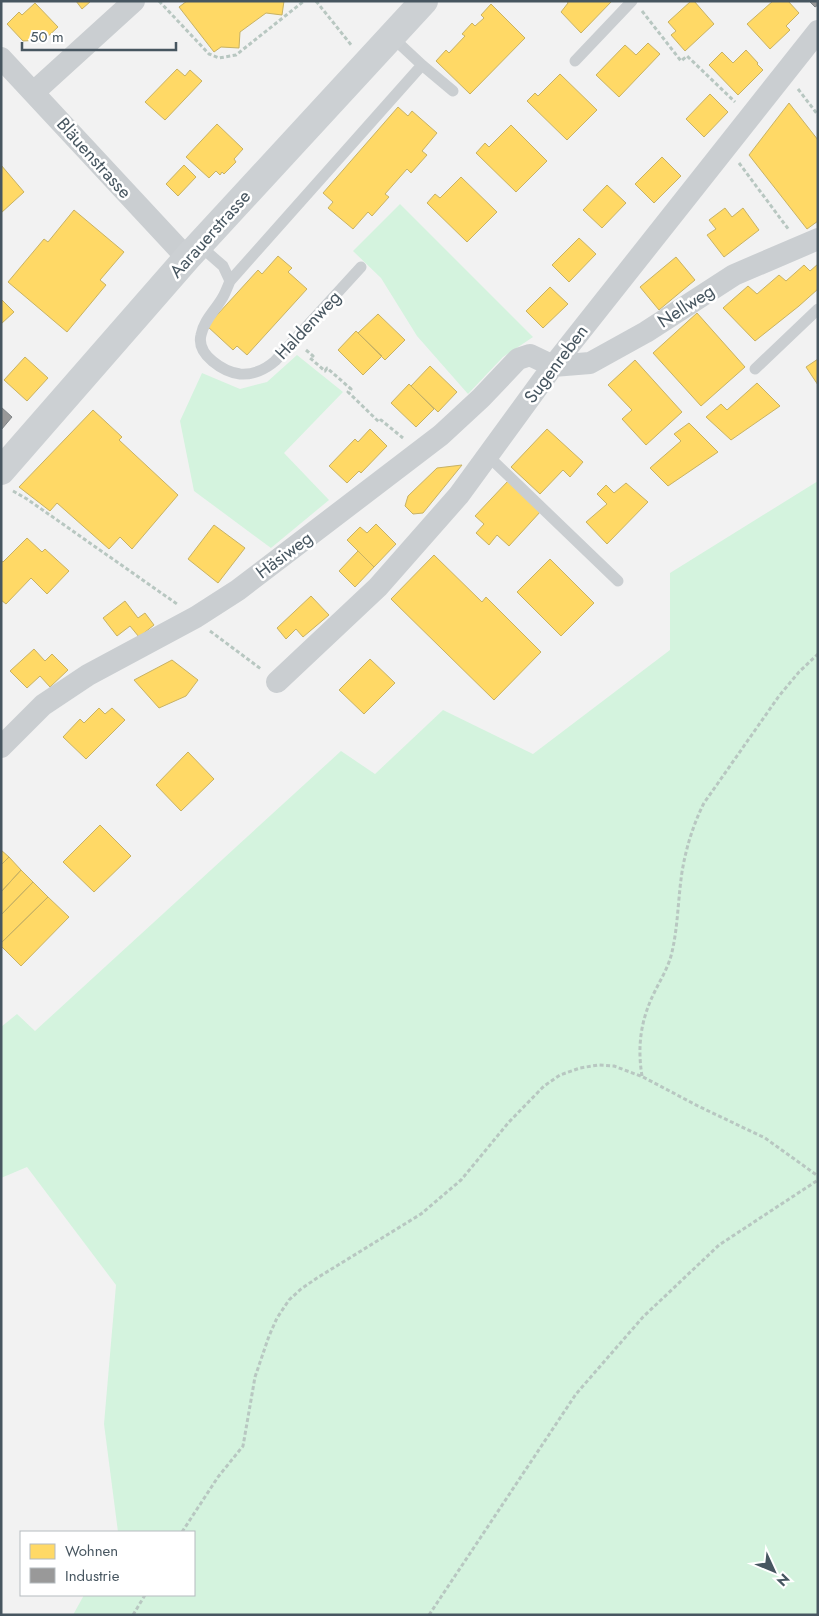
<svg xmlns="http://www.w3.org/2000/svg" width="819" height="1616" font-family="Jost,sans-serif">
<rect width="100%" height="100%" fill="#f2f2f2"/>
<!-- green -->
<path fill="#d4f3de" d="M400 204 533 337 503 357 468 394 417 336 381 278 353 251Z
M297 355 343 392 284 453 329 500 271 548 194 491 180 421 202 373 240 389 267 382Z
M818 481V1615H73L84 1595H194V1532H118L104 1424 116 1285 27 1167 1 1178V1027L17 1014 35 1031 341 751 375 774 443 710 533 754 670 650V573Z"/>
<!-- homes -->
<path fill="#ffd966" stroke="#c8b264" d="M76 1H91L82 9Z
M187 1H284L282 15 266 13 240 32 239 48 221 47 214 52 179 7Z
M567 1H612L581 33 561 12 568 3Z
M691 1H694L714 24 685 51 671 35 676 31 668 22Z
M773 1H788L799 13 786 26 790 30 770 49 747 24Z
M35 3 58 27 44 40 23 41 7 24 19 12 22 15Z
M491 4 525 38 470 94 436 61 446 50 449 53 465 36 462 34 472 23 475 26 484 18 481 15Z
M648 43 660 54 619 97 596 75 625 45 636 55Z
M746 50 758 63 757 64 763 70 738 95 709 65 722 52 733 63Z
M177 69 185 76 190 70 202 81 165 120 145 102Z
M560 74 597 110 567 140 527 101 535 93 538 96Z
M710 94 728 112 704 137 686 119Z
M789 103 818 140V221L807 229 749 155Z
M398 107 408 116 412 111 437 133 422 151 427 155 411 173 407 169 385 194 389 197 372 216 368 212 353 229 328 208 333 202 323 193Z
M217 124 243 149 234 159 236 162 224 174 222 172 220 175 216 171 209 178 186 157Z
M511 125 547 161 516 192 476 153 485 143 489 147Z
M662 157 681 176 654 203 635 184Z
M1 165 24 192 1 213Z
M184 165 196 177 178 196 166 184Z
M461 177 497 212 467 242 427 203 435 194 440 198Z
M607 185 626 203 602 228 583 210Z
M725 208 732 217 743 208 759 230 724 257 707 235 716 229 709 220Z
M74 210 124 252 100 280 106 285 67 332 8 282 44 239 48 242Z
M579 238 596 254 569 282 552 265Z
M278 256 292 268 288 272 307 289 247 355 237 346 233 350 207 326 258 270 262 274Z
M676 257 695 280 659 310 640 287Z
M818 264V289L799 306 755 341 723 308 748 286 757 294 779 275 786 281 804 265 810 271Z
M550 287 568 304 543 328 526 311Z
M1 299 14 312 1 324Z
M697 313 745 367 701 406 653 353Z
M378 314 405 340 385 360 358 333Z
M356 331 382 356 363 375 338 350Z
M25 357 48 378 27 401 4 380Z
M818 359V385L806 367Z
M635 360 682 412 646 445 622 419 632 410 608 385Z
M430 366 457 392 438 412 411 386Z
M757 383 780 406 731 440 706 417 721 404 727 410Z
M409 384 434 409 416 427 391 403Z
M93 410 122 437 119 440 178 495 132 549 120 537 109 549 57 503 50 511 19 487Z
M689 423 718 452 668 486 650 468 681 441 674 434Z
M370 429 387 446 361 473 359 471 347 483 329 466 355 439 358 442Z
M547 429 583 462 570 477 563 470 540 494 511 467Z
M462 465 423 513 413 514 405 506 408 496 437 468Z
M508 481 541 511 509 546 497 535 489 545 476 533 484 524 475 516Z
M626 483 648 502 607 544 586 522 607 504 597 494 606 485 614 493Z
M376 524 396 544 374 567 347 540 360 527 367 533Z
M214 525 245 548 218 583 188 559Z
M27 538 42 552 45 549 69 571 47 594 31 578 6 604 1 600V561L3 562Z
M358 551 374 567 355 587 339 571Z
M434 555 482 602 486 597 541 652 494 700 391 599Z
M550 559 594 603 561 636 517 592Z
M311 596 329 615 303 637 296 629 286 639 277 628Z
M125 601 138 618 145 613 154 625 139 637 130 626 117 636 103 618Z
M34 649 45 661 52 654 68 670 50 687 40 676 27 688 10 671Z
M370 659 395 683 364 714 339 690Z
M172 660 198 680 186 696 159 708 134 680Z
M99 708 105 714 112 708 125 720 86 759 63 737 80 719 84 723Z
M188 752 214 779 181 811 156 785Z
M100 825 131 856 94 892 63 862Z
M1 850 9 857 1 865Z
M9 857 21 870 1 892V865Z
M21 870 33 882 1 915V892Z
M33 882 48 897 1 943V915Z
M48 897 69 917 21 966 1 946V943Z"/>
<!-- industry -->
<path fill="#999" stroke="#808588" d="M809 1H818V5L815 7Z
M1 407 12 417 1 430Z"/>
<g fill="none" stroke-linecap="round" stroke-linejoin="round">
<!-- path -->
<path stroke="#b8c7c1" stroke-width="3" stroke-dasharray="4 2.5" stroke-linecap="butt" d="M159 1 209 54 219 58 236 55 304 1
M316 1 352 46
M642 11 681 61 687 56 735 102
M798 89 818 115
M739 163 789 230
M306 350 313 356 310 358 325 371 327 368 351 389 348 392 379 422 381 420 403 438
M13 491 27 499 177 604
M210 631 261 669
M642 1076C637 1045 641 1019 655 991 661 979 669 966 672 952 678 926 678 899 682 872 686 848 693 825 704 803L779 696 799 672 818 654
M182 1532 218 1477 243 1446 255 1377 269 1336 277 1318 289 1300 301 1289 317 1278 421 1214 461 1180 509 1122 544 1086 560 1075 580 1068 598 1065 614 1066 643 1077 698 1106 765 1138 818 1176
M133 1615 145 1595
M429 1615 576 1394 643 1317 719 1245 818 1180"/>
<!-- service -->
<path stroke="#caced1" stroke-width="11" d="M575 61 632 1
M422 65 453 91
M199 245 223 266 230 281C228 286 226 291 224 295 217 309 204 319 201 335 196 355 224 372 240 374 253 375 266 369 275 361L361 267
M230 281 422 65 392 37
M755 369 818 309
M488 456 618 581"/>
<!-- minor -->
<path stroke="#caced1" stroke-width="22" d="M1 58 187 258
M34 92 134 1
M277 682 378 587 459 495 553 366 818 31
M1 747 43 705 88 675 196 617 238 590 441 435 481 398 518 359 530 355 553 366 590 363 646 332 734 275 818 239"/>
<!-- secondary -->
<path stroke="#ccd0d3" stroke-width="28" d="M1 471 187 258 424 1"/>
</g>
<g text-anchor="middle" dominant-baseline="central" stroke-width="5" stroke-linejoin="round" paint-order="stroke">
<!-- street labels -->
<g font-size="18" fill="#475660" stroke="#fff">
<text transform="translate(94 158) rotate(48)">Bläuenstrasse</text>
<text transform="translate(210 234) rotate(-48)">Aarauerstrasse</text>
<text transform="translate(686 306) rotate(-33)">Nellweg</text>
<text transform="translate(308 325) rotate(-47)">Haldenweg</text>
<text transform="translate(556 364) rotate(-53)">Sugenreben</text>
<text transform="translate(284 555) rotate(-37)">Häsiweg</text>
</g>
</g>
<!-- border -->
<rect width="819" height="1616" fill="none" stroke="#475660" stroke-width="5"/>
<!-- legend -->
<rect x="20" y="1531" width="175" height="65" fill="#ffffff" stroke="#b5bbbf"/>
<rect x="30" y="1544" width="25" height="15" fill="#ffd966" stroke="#b5bbbf"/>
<text x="65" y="1556" font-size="15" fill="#475660">Wohnen</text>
<rect x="30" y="1568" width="25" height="15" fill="#999999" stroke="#b5bbbf"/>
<text x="65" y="1581" font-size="15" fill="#475660">Industrie</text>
<!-- north arrow -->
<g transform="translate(774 1571) rotate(134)" stroke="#ffffff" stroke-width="4" paint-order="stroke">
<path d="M0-4L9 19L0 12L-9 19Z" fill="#475660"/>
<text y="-8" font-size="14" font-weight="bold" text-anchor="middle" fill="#475660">N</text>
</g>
<!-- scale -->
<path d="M22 42v8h154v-8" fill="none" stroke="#475660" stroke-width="2.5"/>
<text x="30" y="42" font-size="15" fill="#475660" stroke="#ffffff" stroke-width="4" paint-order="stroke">50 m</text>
</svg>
